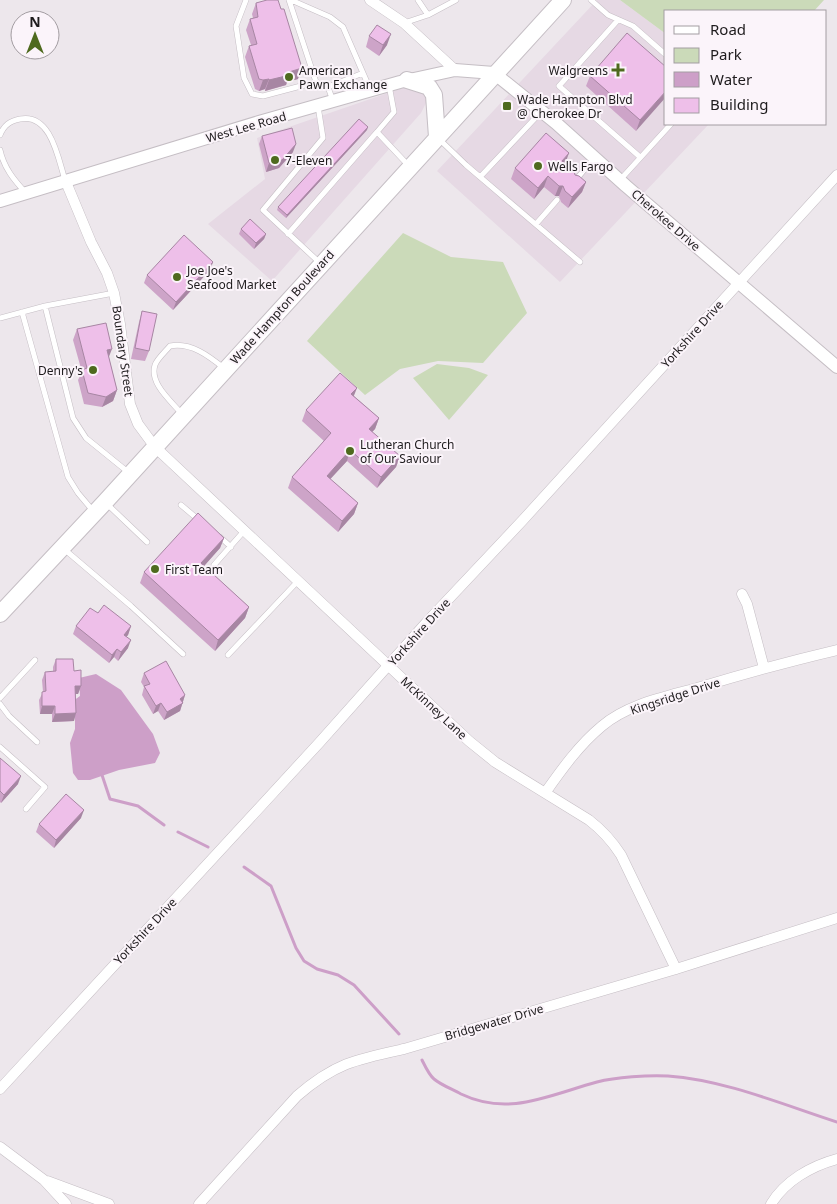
<svg xmlns="http://www.w3.org/2000/svg" width="837" height="1204" font-family="'Noto Sans',sans-serif">
<rect width="100%" height="100%" fill="#ede7ec"/>
<!-- built -->
<path fill="#e6d9e4" d="M597 0H620L666 34V124H709L560 282 437 171Z
M440 75 421 113 272 281 208 224 265 179 257 138Z"/>
<!-- green -->
<path fill="#cbdab9" d="M620 0H824L814 11H666V34Z
M403 233 451 257 503 262 527 313 483 363 438 361 400 369 365 395 307 341Z
M437 364 469 368 488 375 449 420 413 378Z"/>
<!-- water -->
<path fill="#cd9fc8" d="M96 674 121 690 153 734 160 753 155 763 119 770 90 780H78L73 773 70 743 75 729V706L73 701 80 696 79 678Z"/>
<g fill="none" stroke-linecap="round" stroke-linejoin="round">
<!-- stream -->
<path stroke="#cd9fc8" stroke-width="3" d="M102 775 110 799 138 806 164 825
M178 832 208 847
M244 867 271 886 296 948 304 961 317 969 338 975 354 985 399 1034
M422 1060C425 1066 429 1075 434 1079 441 1085 452 1089 461 1094 509 1117 549 1095 597 1082 616 1077 648 1075 668 1076 725 1080 784 1105 837 1122"/>
<!-- service casing -->
<g stroke="#c5bec4" stroke-width="6">
<path id="service" d="M246 0 236 26 244 78 252 94 263 96 316 82 328 87 333 101
M289 0 316 82
M291 0 330 17 343 27 363 73
M591 0 608 15 633 26 666 55
M428 15 456 0
M618 20 559 86 640 157
M404 23 428 15 418 0
M389 85 394 112 377 132 408 165
M328 87 363 73 370 89
M318 106 323 138 263 210 320 263
M0 135C4 125 10 121 20 119 51 113 58 158 65 180
M439 139 466 165 580 262
M0 150C4 168 14 180 26 193
M480 177 541 112
M620 180 671 124
M575 181 594 158
M536 224 557 200
M288 234 377 132
M45 306 73 418 86 438 128 472
M22 312 68 477 78 493 94 512
M0 318 45 306 114 293
M181 413C171 401 149 383 155 365 157 359 165 352 170 346 191 342 209 356 225 369
M107 504 147 542
M181 505 200 521
M220 537 231 547
M64 549 131 606 183 654
M214 565 244 531
M228 655 298 581
M0 698 35 660
M0 704 9 716 37 742
M0 747 45 787 26 809"/>
</g>
<!-- minor casing -->
<g stroke="#c5bec4" stroke-width="11">
<path id="minor" d="M370 0 404 23 455 70
M66 182 91 242 107 273 114 293 120 324 130 404 138 424 155 447 469 741 495 762 589 820C602 830 612 841 621 855L676 969
M742 594 747 604 764 668
M545 793C562 769 579 745 602 726 628 704 665 697 697 688 743 674 790 661 837 650
M0 1089 319 743 426 623 522 521 837 175
M0 1147 44 1180 66 1204
M47 1181 109 1204
M199 1204 297 1096C335 1063 357 1059 404 1049L676 969 837 918
M771 1204C785 1181 811 1166 837 1159"/>
</g>
<!-- tertiary casing -->
<g stroke="#c5bec4" stroke-width="14">
<path id="tertiary" d="M0 201 259 122 400 82 455 70 494 73 556 123 626 186 837 367"/>
</g>
<!-- primary casing -->
<g stroke="#c5bec4" stroke-width="18">
<path id="primary" d="M407 80 429 87 434 95 437 137
M0 614 105 502 563 0"/>
</g>
<!-- service -->
<use href="#service" stroke="#fff" stroke-width="5"/>
<!-- minor -->
<use href="#minor" stroke="#fff" stroke-width="10"/>
<!-- tertiary -->
<use href="#tertiary" stroke="#fff" stroke-width="12"/>
<!-- primary -->
<use href="#primary" stroke="#fff" stroke-width="16"/>
</g>
<!-- wall -->
<path fill="#cda4c8" d="M256 3 298 79 287 82 286 85 265 91V89L259 91 255 89 245 57 249 46 251 45 246 30 250 19 253 18 252 14Z
M369 36 387 45 379 56 366 47Z
M666 67 636 131 586 86 590 76Z
M367 130 286 218 277 210 278 207Z
M262 136 293 152 279 168 266 172 259 144Z
M565 164 575 175 586 182 582 192 568 208 561 202 559 196H555L544 187 534 199 511 179 515 168Z
M241 229 266 234 264 239 254 249 239 234Z
M213 262 210 270 173 310 144 283 147 275Z
M142 311 149 351 145 361 131 359 139 322Z
M77 329 109 358 117 390 113 401 102 407 84 404 78 380 82 372 73 340Z
M354 396 379 418 375 429 372 432 400 456 396 467 377 488 347 461 330 479 358 503 354 514 338 532 288 488 292 477 324 441 302 421 306 410Z
M224 538 220 548 204 566 249 607 245 618 215 651 140 583 144 572Z
M98 613 131 626 128 635 126 637 128 648 118 661 114 657 109 663 73 634 76 626Z
M56 659 74 671 81 686 78 694H76L74 721 52 722V714H40L39 700 43 692 42 680 45 672H53V667Z
M144 673 185 695 180 711 164 720 158 711 153 714 142 695 144 687 141 682Z
M0 758 18 784 1 803 0 802Z
M81 818 54 848 36 832 39 824Z"/>
<!-- shaded-wall -->
<path fill="#a786a3" d="M391 34 387 45 379 56 383 45Z
M302 68 298 79 287 82 286 85 265 91 269 80 289 72Z
M269 79 265 89 259 91 263 80Z
M666 91V97L636 131 640 120Z
M368 127 367 130 286 218 287 215Z
M296 144 293 152 279 168 266 172 269 163Z
M569 153 565 164 562 161Z
M548 176 544 187 534 199 538 188Z
M586 182 582 192 568 208 572 197Z
M559 186H563L559 196H555Z
M266 234 264 239 254 249 256 243Z
M213 262 210 270 173 310 176 302Z
M112 349 108 359 107 350Z
M357 388 353 398 351 394Z
M117 390 113 401 102 407 106 397Z
M379 418 375 429 365 439 369 429Z
M350 450 347 461 323 487 327 476Z
M400 456 396 467 377 488 381 477Z
M358 503 354 514 338 532 342 521Z
M224 538 220 548 197 574 201 563Z
M249 607 245 618 215 651 218 640Z
M131 626 128 635 121 643 124 635Z
M131 640 128 648 118 661 121 652Z
M117 649 114 657 109 663 112 655Z
M75 686H81L78 694H73Z
M185 695 180 711 164 720 167 712 180 699Z
M161 703 158 711 153 714 156 706Z
M42 706H55L52 714H40Z
M76 713 74 721 52 722 55 714Z
M21 776 18 784 1 803 4 795Z
M84 810 81 818 54 848 56 840Z"/>
<!-- building -->
<path fill="#eebfe9" stroke="#a786a3" d="M267 0H278L281 9H284L302 68 289 72 290 75 269 80V79L263 80 259 79 249 46 257 44 250 19 258 17 256 3Z
M377 25 391 34 383 45 369 36Z
M627 33 666 67V91L640 120 590 76Z
M359 119 368 127 287 215 278 207Z
M292 128 296 144 282 160 269 163 262 136Z
M546 133 569 153 562 161 574 171 575 175 579 176 586 182 572 197 565 191 563 186H559L548 176 538 188 515 168Z
M250 219 266 234 256 243 241 229Z
M184 235 213 262 176 302 147 275Z
M142 311 157 314 149 351 135 348Z
M106 323 112 349 107 350 117 390 106 397 88 393 82 370 87 368 77 329Z
M340 373 357 388 351 394 379 418 369 429 400 456 381 477 350 450 327 476 358 503 342 521 292 477 331 433 306 410Z
M198 513 224 538 201 563 249 607 218 640 144 572Z
M104 605 131 626 124 635 131 640 121 652 117 649 112 655 76 626 90 608 98 613Z
M56 659H73L74 671 81 670V686H75L76 713 55 714V706H42V692L46 691 45 672 56 671Z
M166 661 185 695 180 699 183 703 167 712 161 703 156 706 144 686 150 684 144 673Z
M0 758 21 776 4 795 0 791Z
M66 794 84 810 56 840 39 824Z"/>
<!-- markers -->
<g fill="#4e6a1e" stroke="#fbf4fa" stroke-width="2">
<path d="M615.5 62.5h5v5h5v5h-5v5h-5v-5h-5v-5h5z"/>
<circle cx="289" cy="77" r="5"/>
<rect x="502" y="101" width="10" height="10" rx="2.5"/>
<circle cx="275" cy="160" r="5"/>
<circle cx="538" cy="166" r="5"/>
<circle cx="177" cy="277" r="5"/>
<circle cx="93" cy="370" r="5"/>
<circle cx="350" cy="451" r="5"/>
<circle cx="155" cy="569" r="5"/>
</g>
<g text-anchor="middle" dominant-baseline="central" stroke-width="4" stroke-linejoin="round" paint-order="stroke">
<!-- poi labels -->
<g font-size="12" fill="#1e1b1d" stroke="#fbf4fa" text-anchor="start">
<text x="299" y="70">American<tspan x="299" dy="14">Pawn Exchange</tspan></text>
<text x="608" y="70" text-anchor="end">Walgreens</text>
<text x="517" y="99">Wade Hampton Blvd<tspan x="517" dy="14">@ Cherokee Dr</tspan></text>
<text x="285" y="160">7-Eleven</text>
<text x="548" y="166">Wells Fargo</text>
<text x="187" y="270">Joe Joe's<tspan x="187" dy="14">Seafood Market</tspan></text>
<text x="83" y="370" text-anchor="end">Denny's</text>
<text x="360" y="444">Lutheran Church<tspan x="360" dy="14">of Our Saviour</tspan></text>
<text x="165" y="569">First Team</text>
</g>
<!-- street labels -->
<g font-size="12" fill="#1e1b1d" stroke="#fbf4fa">
<text transform="translate(246 127) rotate(-16)">West Lee Road</text>
<text transform="translate(666 220) rotate(41)">Cherokee Drive</text>
<text transform="translate(282 307) rotate(-48)">Wade Hampton Boulevard</text>
<text transform="translate(692 334) rotate(-48)">Yorkshire Drive</text>
<text transform="translate(123 351) rotate(82)">Boundary Street</text>
<text transform="translate(419 632) rotate(-48)">Yorkshire Drive</text>
<text transform="translate(675 696) rotate(-18)">Kingsridge Drive</text>
<text transform="translate(434 708) rotate(43)">McKinney Lane</text>
<text transform="translate(145 931) rotate(-47)">Yorkshire Drive</text>
<text transform="translate(494 1022) rotate(-16)">Bridgewater Drive</text>
</g>
</g>
<!-- legend -->
<rect x="664" y="10" width="162" height="115" fill="#fbf4fa" stroke="#a39da2"/>
<rect x="674" y="26" width="25" height="8" fill="#ffffff" stroke="#a39da2"/>
<text x="710" y="35" font-size="15" fill="#1e1b1d">Road</text>
<rect x="674" y="48" width="25" height="15" fill="#cbdab9" stroke="#a39da2"/>
<text x="710" y="60" font-size="15" fill="#1e1b1d">Park</text>
<rect x="674" y="72" width="25" height="15" fill="#cd9fc8" stroke="#a39da2"/>
<text x="710" y="85" font-size="15" fill="#1e1b1d">Water</text>
<rect x="674" y="98" width="25" height="15" fill="#eebfe9" stroke="#a39da2"/>
<text x="710" y="110" font-size="15" fill="#1e1b1d">Building</text>
<!-- north arrow -->
<g transform="translate(35 35)"><circle r="24" fill="#fbf4fa" stroke="#a39da2"/>
<path d="M0-4L9 19L0 12L-9 19Z" fill="#4e6a1e"/>
<text y="-8" font-size="14" font-weight="bold" text-anchor="middle" fill="#1e1b1d">N</text>
</g>
</svg>
